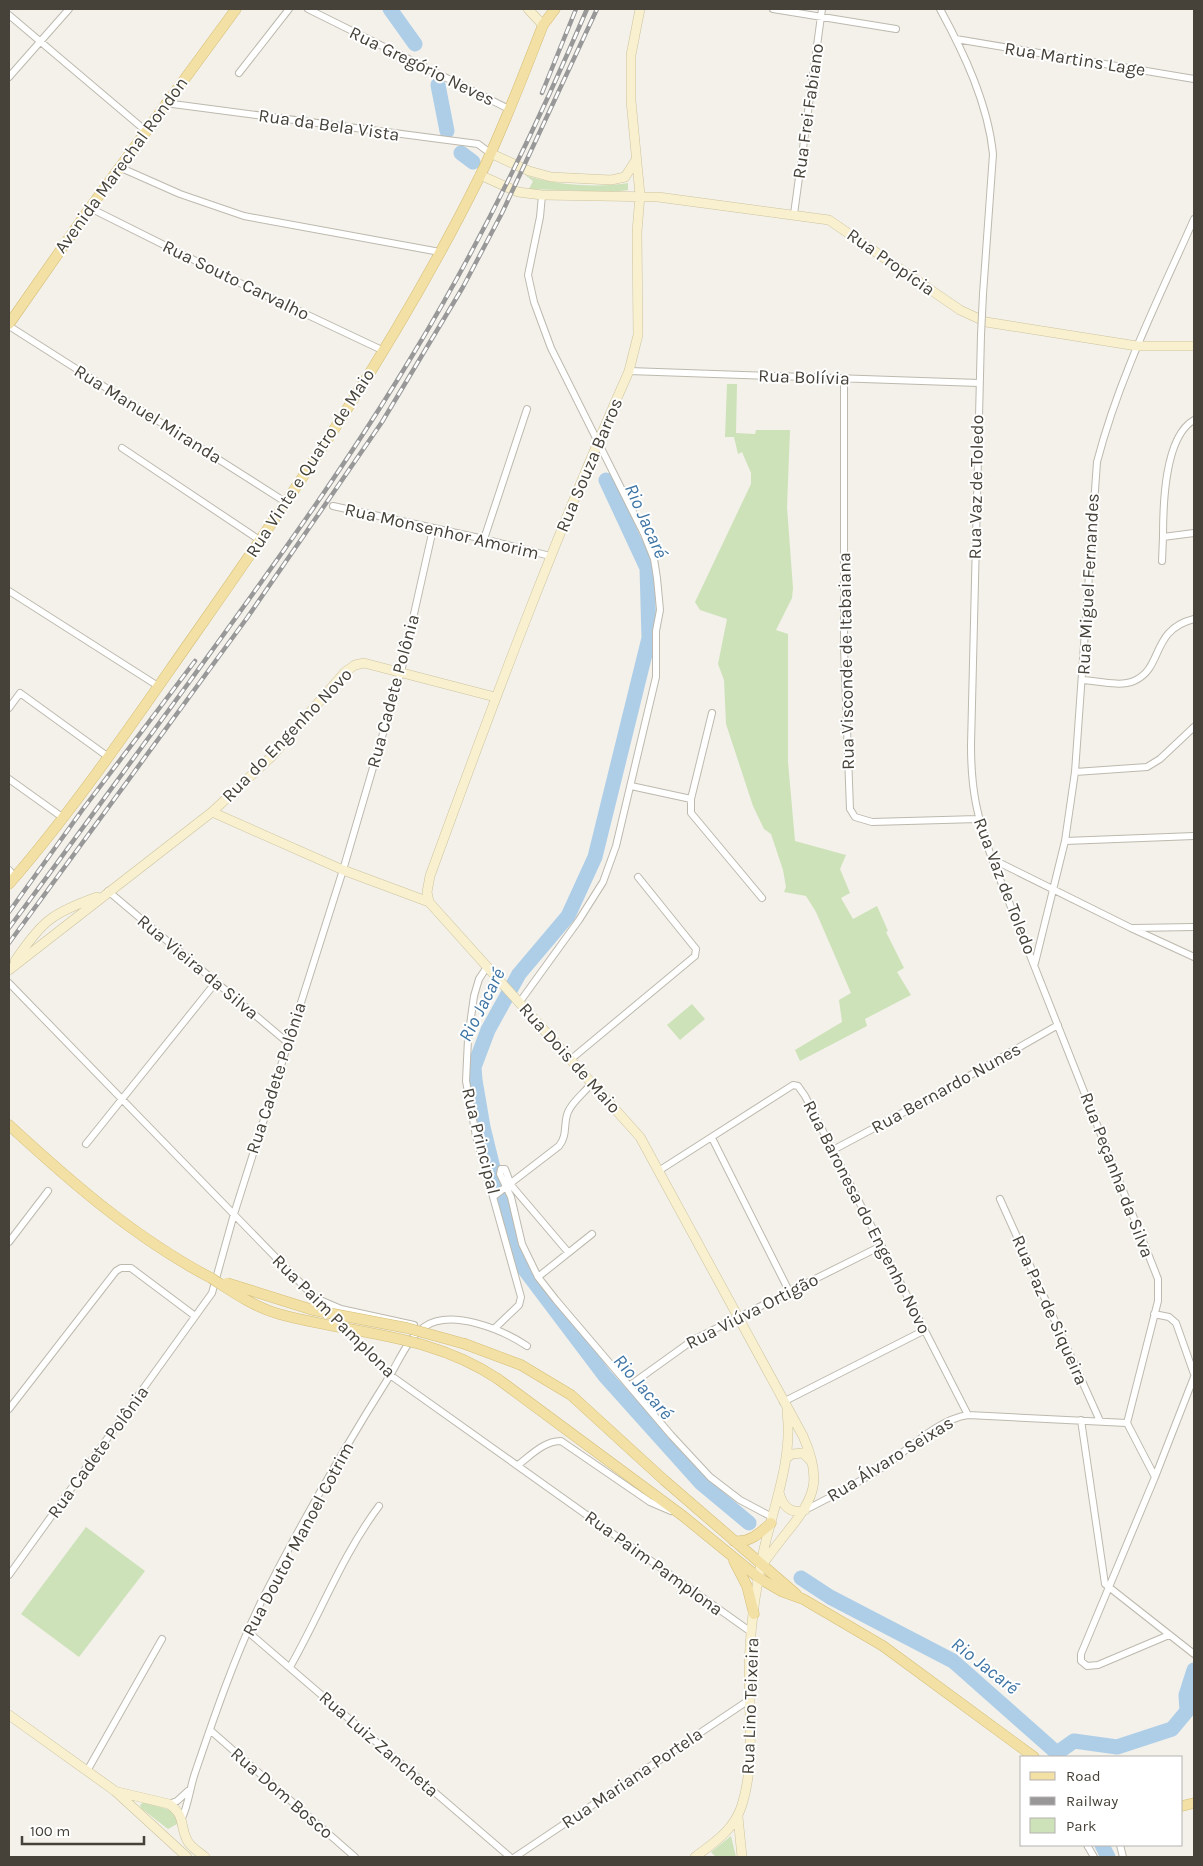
<svg xmlns="http://www.w3.org/2000/svg" width="1203" height="1866" font-family="Karla,sans-serif">
<rect width="100%" height="100%" fill="#f3f1ea"/>
<!-- green -->
<path fill="#cde2b8" d="M525 175C551 185 600 188 628 183V190L612 192 529 189 533 181Z
M727 384H737L736 433 755 434 756 430H790L787 507 793 588 792 598 776 630 788 634V762L795 841 846 855 840 869 850 893 841 898 853 919 877 906 888 931 886 932 904 968 897 972 911 995 865 1019 867 1026 800 1061 795 1050 842 1022 839 1000 851 993 816 912 806 896 784 892 786 887 783 870 771 834 764 829 753 806 726 724 724 680 718 664 727 619 700 610 695 602 751 484V473L742 452 738 454 734 437H725Z
M692 1004 705 1019 680 1040 667 1025Z
M86 1527 145 1571 79 1657 21 1614Z
M144 1802 173 1811 178 1819 177 1824 168 1829 141 1808 140 1805Z
M731 1836 736 1857H716L711 1852Z"/>
<g fill="none" stroke-linecap="round" stroke-linejoin="round">
<!-- river -->
<path stroke="#aecee8" stroke-width="15" d="M390 9 415 44
M438 85 447 131
M461 153 473 162
M606 480 647 568 649 638 595 857 568 916 519 974 488 1030 474 1067 475 1080 483 1127 506 1221 522 1266 605 1376 701 1483 749 1523
M801 1578 830 1597 953 1661 1057 1753 1074 1741 1117 1747 1172 1729 1187 1711 1186 1695 1194 1670
M1102 1845 1108 1857"/>
<!-- street casing -->
<g stroke="#bdb9ae" stroke-width="8">
<path id="street" d="M308 9 509 109
M773 9 896 29
M940 9C964 53 988 104 993 154L983 294
M9 15 146 131
M956 39 1194 79
M239 73 289 9
M9 77 69 9
M165 103 478 144 490 153
M119 167 180 194 244 216 440 252
M90 208 242 284 384 351
M794 214 822 9
M9 326 287 503
M981 335 971 745C971 791 977 816 992 859L1158 1279V1301L1127 1423 1155 1477
M629 371 979 383
M844 378V648L850 809 855 817 872 822 978 819
M1194 420C1164 437 1163 507 1163 537L1194 533
M122 448 261 541
M333 506 484 539 550 556
M484 539 527 409
M1162 561 1163 537
M9 591 158 686
M1083 680C1098 681 1120 687 1134 681 1164 668 1150 630 1194 619
M9 708 20 693 107 756
M712 713 691 799V813L762 898
M1075 772 1147 767 1160 759 1194 727
M9 779 62 817
M631 786 691 799
M1065 841 1194 836
M992 859 1131 928 1194 957
M9 870 15 877
M108 891 287 1042
M1133 928 1194 927
M1035 963 1065 841 1075 772 1097 462C1119 377 1159 298 1194 219
M487 967 479 979 474 996 468 1039 466 1081 476 1136 521 1297 519 1305 495 1328
M9 983 390 1375 751 1632
M519 1003 579 920 603 882 616 846 656 677V631L660 610 657 578 654 559 644 534 551 348 534 302 528 275 540 217 542 195
M570 1060 695 956 696 949 638 877
M712 1138 790 1293
M86 1144 216 982
M833 1150 934 1096 1058 1025
M660 1170 793 1085 798 1086 805 1096 968 1415
M494 1196 559 1146C568 1135 563 1124 568 1112 572 1102 584 1093 591 1084
M1000 1199 1100 1421
M9 1242 48 1191
M568 1252 511 1185 505 1169H501L500 1174 511 1197 522 1244 538 1277 556 1300 671 1435 710 1477 740 1500 772 1517
M538 1277 592 1234
M320 1300 341 1309 414 1325
M1154 1314 1169 1317 1176 1323 1194 1374
M629 1386 693 1340 881 1246
M783 1402 925 1330
M9 1409 116 1271 121 1268H131L195 1316
M1081 1420 1105 1584 1194 1654
M518 1465C531 1455 544 1441 561 1441L650 1502 671 1511
M805 1510C831 1497 858 1483 883 1467 909 1450 936 1420 968 1415L1127 1423
M9 1575 212 1293 234 1214 343 870 401 672 433 529
M247 1631 510 1857
M1169 1635 1098 1665 1087 1666 1081 1661V1654L1155 1477 1194 1377
M290 1667C321 1613 341 1557 379 1506
M210 1730 355 1857
M87 1771 162 1639
M169 1804 177 1801 188 1791
M182 1818C189 1803 190 1786 196 1770 215 1714 235 1656 261 1602 300 1525 343 1450 389 1377 399 1361 408 1338 424 1327 451 1308 503 1330 527 1346
M1087 1845 1094 1857
M1120 1845 1123 1857
M515 1857 749 1700"/>
</g>
<!-- secondary casing -->
<g stroke="#cdc39f" stroke-width="10">
<path id="secondary" d="M528 9 543 25
M490 153 529 171 551 177 611 180 625 177 636 160
M480 175 518 192 542 195 658 197 829 220 960 310 986 322 1137 346H1194
M212 812 343 870 429 902 640 1137 803 1436C822 1479 816 1496 788 1531 779 1542 771 1553 762 1565
M429 902 427 892 430 876C492 706 555 537 629 371L638 335 637 232 640 195 631 101V55L640 9
M15 961C42 921 52 913 97 897
M9 970 212 812 271 757 345 672 355 665 364 663 495 697
M786 1458 792 1454 803 1453 811 1461
M779 1492C782 1505 790 1515 805 1510
M9 1715 115 1791 187 1857
M118 1792 169 1804C186 1816 179 1824 187 1840 190 1847 199 1852 205 1857
M738 1817 742 1857
M695 1857C715 1842 734 1830 742 1805 755 1763 749 1720 749 1677 749 1635 755 1591 764 1549 774 1505 793 1458 787 1412"/>
</g>
<!-- primary casing -->
<g stroke="#d5bd76" stroke-width="11">
<path id="primary" d="M9 324 90 208 236 9
M9 884C76 807 136 718 195 634 298 487 400 338 480 176 504 127 523 76 543 25L555 9
M9 1125C72 1183 135 1238 211 1278
M465 1344 521 1365 571 1395 664 1480 796 1594
M498 1379 683 1516 759 1578 781 1591 803 1599 883 1646 1034 1757
M734 1541C750 1543 760 1533 771 1523
M734 1561 747 1586 754 1614
M1182 1806 1194 1803"/>
</g>
<!-- street -->
<use href="#street" stroke="#fff" stroke-width="6"/>
<!-- secondary -->
<use href="#secondary" stroke="#f8f0cf" stroke-width="9"/>
<!-- primary -->
<use href="#primary" stroke="#f2e0a4" stroke-width="10"/>
<!-- rail casing -->
<g stroke="#989898" stroke-width="4.5">
<path id="rail" d="M542 93 576 9
M9 912 83 809 195 661
M9 928C70 846 130 763 190 681 268 573 347 465 415 351 481 242 537 126 587 9
M9 943 247 618 382 422 463 287 502 213 597 9"/>
</g>
<!-- rail -->
<use href="#rail" stroke="#fff" stroke-width="2.5" stroke-dasharray="8" stroke-linecap="butt"/>
<!-- street-bridge casing -->
<g stroke="#bdb9ae" stroke-width="8" stroke-linecap="butt">
<path id="street-bridge" d="M981 335 983 294"/>
</g>
<!-- primary-bridge casing -->
<g stroke="#d5bd76" stroke-width="11" stroke-linecap="butt">
<path id="primary-bridge" d="M211 1278C233 1292 254 1307 279 1314 356 1335 429 1333 498 1379
M227 1283 313 1310 407 1328 465 1344"/>
</g>
<!-- street-bridge -->
<use href="#street-bridge" stroke="#fff" stroke-width="6"/>
<!-- primary-bridge -->
<use href="#primary-bridge" stroke="#f2e0a4" stroke-width="10"/>
</g>
<g text-anchor="middle" dominant-baseline="central" stroke-width="4" stroke-linejoin="round" paint-order="stroke">
<!-- street labels -->
<g font-size="18" fill="#464239" stroke="#fff">
<text transform="translate(1075 59) rotate(9)">Rua Martins Lage</text>
<text transform="translate(422 66) rotate(26)">Rua Gregório Neves</text>
<text transform="translate(808 111) rotate(-82)">Rua Frei Fabiano</text>
<text transform="translate(329 125) rotate(8)">Rua da Bela Vista</text>
<text transform="translate(121 165) rotate(-54)">Avenida Marechal Rondon</text>
<text transform="translate(891 262) rotate(35)">Rua Propícia</text>
<text transform="translate(236 280) rotate(26)">Rua Souto Carvalho</text>
<text transform="translate(804 377) rotate(2)">Rua Bolívia</text>
<text transform="translate(148 414) rotate(32)">Rua Manuel Miranda</text>
<text transform="translate(310 463) rotate(-57)">Rua Vinte e Quatro de Maio</text>
<text transform="translate(589 465) rotate(-67)">Rua Souza Barros</text>
<text transform="translate(976 487) rotate(-89)">Rua Vaz de Toledo</text>
<text transform="translate(442 531) rotate(13)">Rua Monsenhor Amorim</text>
<text transform="translate(1088 584) rotate(-87)">Rua Miguel Fernandes</text>
<text transform="translate(846 661) rotate(-91)">Rua Visconde de Itabaiana</text>
<text transform="translate(393 691) rotate(-75)">Rua Cadete Polônia</text>
<text transform="translate(287 735) rotate(-46)">Rua do Engenho Novo</text>
<text transform="translate(1005 886) rotate(69)">Rua Vaz de Toledo</text>
<text transform="translate(198 967) rotate(40)">Rua Vieira da Silva</text>
<text transform="translate(570 1058) rotate(48)">Rua Dois de Maio</text>
<text transform="translate(276 1078) rotate(-72)">Rua Cadete Polônia</text>
<text transform="translate(946 1088) rotate(-29)">Rua Bernardo Nunes</text>
<text transform="translate(481 1141) rotate(76)">Rua Principal</text>
<text transform="translate(1117 1175) rotate(69)">Rua Peçanha da Silva</text>
<text transform="translate(867 1217) rotate(63)">Rua Baronesa do Engenho Novo</text>
<text transform="translate(1050 1310) rotate(66)">Rua Paz de Siqueira</text>
<text transform="translate(752 1311) rotate(-27)">Rua Viúva Ortigão</text>
<text transform="translate(334 1316) rotate(45)">Rua Paim Pamplona</text>
<text transform="translate(98 1452) rotate(-54)">Rua Cadete Polônia</text>
<text transform="translate(890 1459) rotate(-32)">Rua Álvaro Seixas</text>
<text transform="translate(298 1539) rotate(-62)">Rua Doutor Manoel Cotrim</text>
<text transform="translate(654 1563) rotate(36)">Rua Paim Pamplona</text>
<text transform="translate(750 1706) rotate(-88)">Rua Lino Teixeira</text>
<text transform="translate(379 1744) rotate(41)">Rua Luiz Zancheta</text>
<text transform="translate(632 1778) rotate(-34)">Rua Mariana Portela</text>
<text transform="translate(282 1793) rotate(41)">Rua Dom Bosco</text>
</g>
<!-- water labels -->
<g font-size="19" font-style="italic" fill="#3f75a5" stroke="#fff">
<text transform="translate(646 521) rotate(66)">Rio Jacaré</text>
<text transform="translate(482 1005) rotate(-63)">Rio Jacaré</text>
<text transform="translate(643 1387) rotate(49)">Rio Jacaré</text>
<text transform="translate(985 1666) rotate(38)">Rio Jacaré</text>
</g>
</g>
<!-- border -->
<rect width="1203" height="1866" fill="none" stroke="#464239" stroke-width="20"/>
<!-- legend -->
<rect x="1020" y="1756" width="162" height="90" fill="#ffffff" stroke="#b5b3b0"/>
<rect x="1030" y="1772" width="25" height="8" fill="#f2e0a4" stroke="#b5b3b0"/>
<text x="1066" y="1781" font-size="15" fill="#464239">Road</text>
<rect x="1030" y="1797" width="25" height="8" fill="#989898" stroke="#b5b3b0"/>
<text x="1066" y="1806" font-size="15" fill="#464239">Railway</text>
<rect x="1030" y="1818" width="25" height="15" fill="#cde2b8" stroke="#b5b3b0"/>
<text x="1066" y="1831" font-size="15" fill="#464239">Park</text>
<!-- scale -->
<path d="M22 1836v8h122v-8" fill="none" stroke="#464239" stroke-width="2.5"/>
<text x="30" y="1836" font-size="15" fill="#464239" stroke="#ffffff" stroke-width="4" paint-order="stroke">100 m</text>
</svg>
